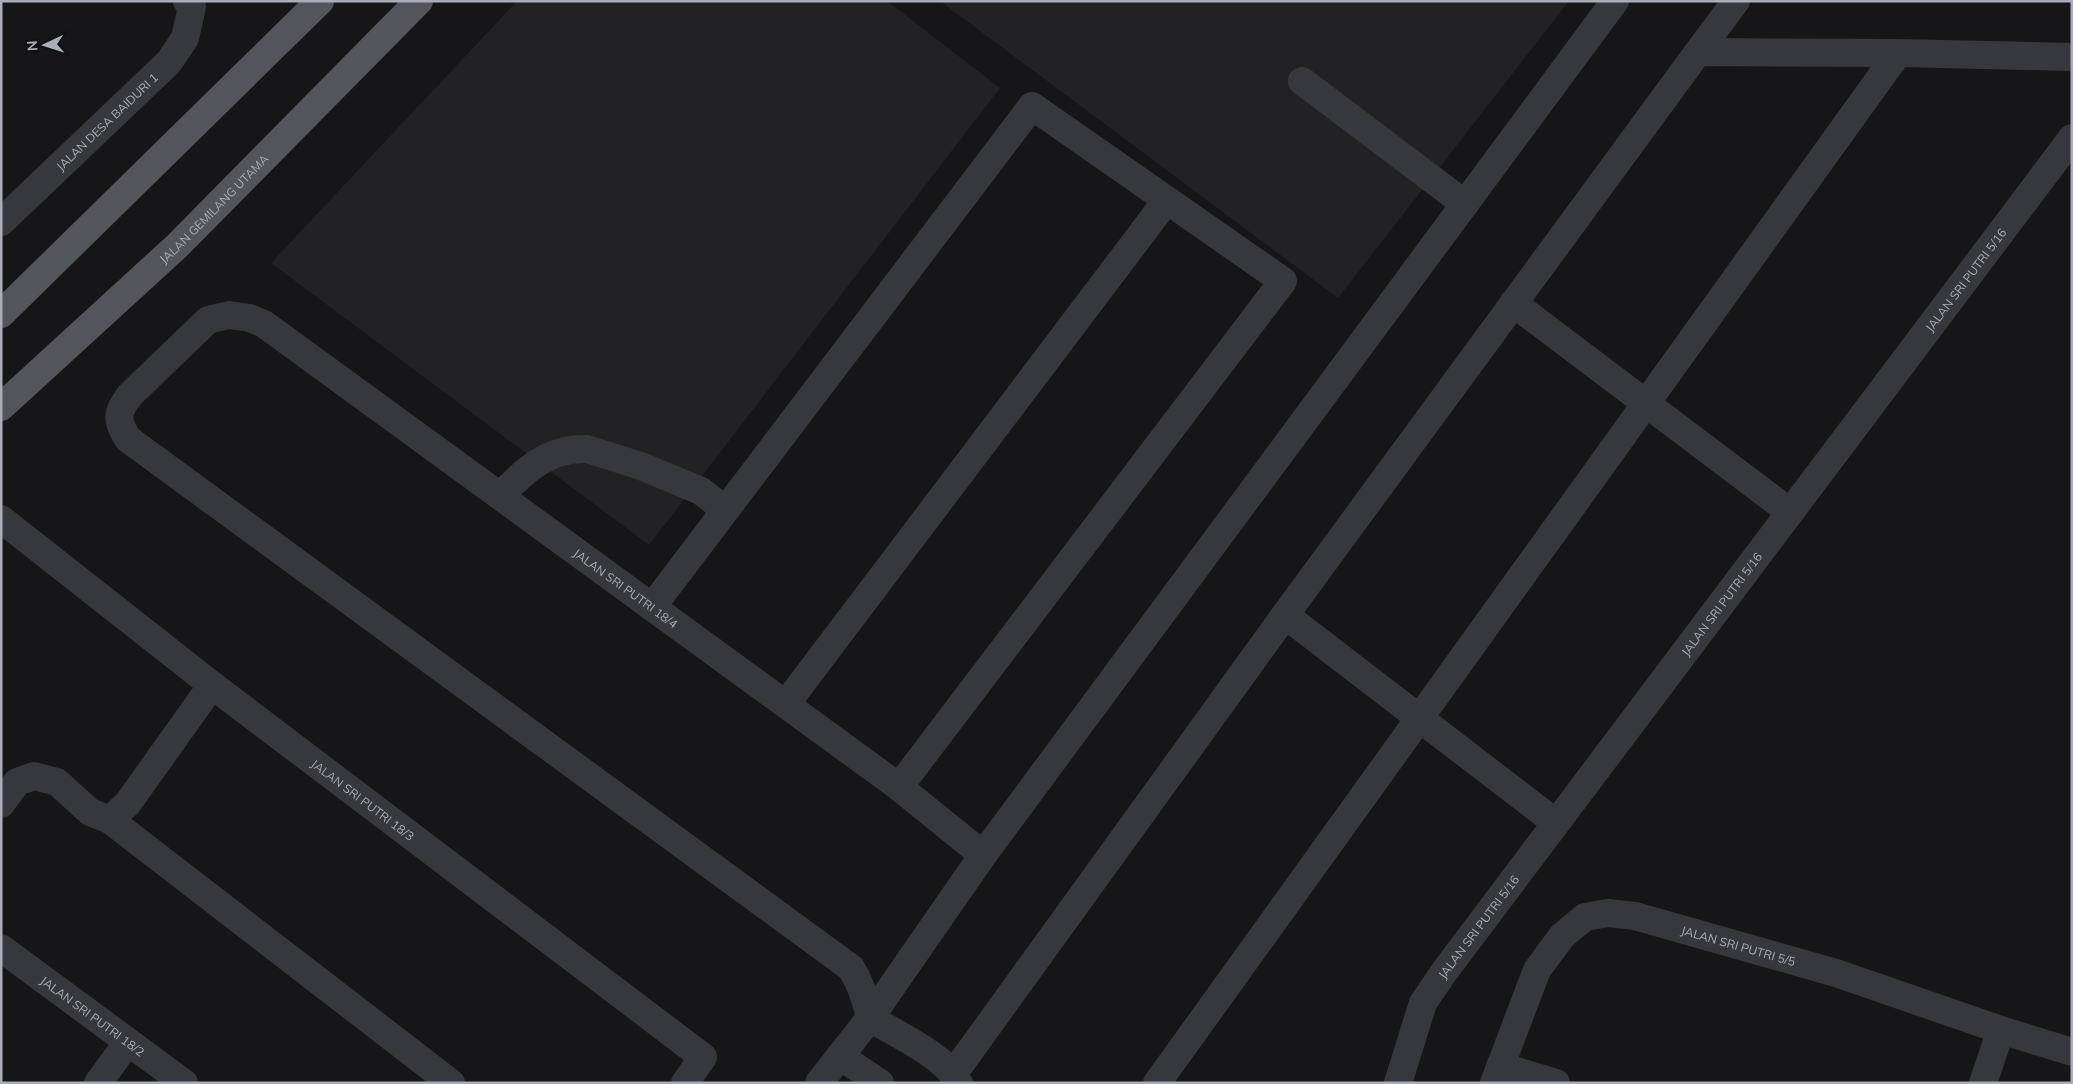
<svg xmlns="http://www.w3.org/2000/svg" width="2073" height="1084" font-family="Mulish,sans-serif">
<rect width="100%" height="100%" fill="#161618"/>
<!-- built -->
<path fill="#222225" d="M517 1H887L1000 88 649 545 271 263Z
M940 1H1569L1338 298Z"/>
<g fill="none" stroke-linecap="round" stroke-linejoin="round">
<!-- minor -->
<g stroke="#37383d" stroke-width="28">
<path d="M1698 52 1736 1"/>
<path d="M1302 81 1465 204"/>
<path id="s1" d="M1 222 169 62 185 38 192 7 187 1"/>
<path d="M1513 303 1790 512"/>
<path d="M500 496C524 471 549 447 587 449L641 466 701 491 725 510"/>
<path id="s2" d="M1 519 212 685 703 1057 685 1083"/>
<path d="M652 607 1032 106 1283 281 899 787"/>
<path d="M1285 615 1556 823"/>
<path d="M786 704 1167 200"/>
<path d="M1 804 17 782 34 776 57 782 90 812 110 820 451 1083"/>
<path d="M110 820 128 803 212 685"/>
<path id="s3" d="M1 948 184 1083"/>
<path d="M840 1056 880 1083"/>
<path d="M1500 1066 1556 1083"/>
<path d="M954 1073 1285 615 1698 52 1898 53 2072 57"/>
<path d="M98 1083 128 1042"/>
<path d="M819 1083 870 1018 983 855 1615 1"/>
<path id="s4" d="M959 1083C944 1055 896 1034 870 1018 866 999 861 984 851 968L128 439C116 419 116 414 130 395L208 320 229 315 250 318 264 324 899 787 983 855"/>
<path d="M1157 1083 1898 53"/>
<path id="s5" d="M1398 1083 1423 1003 1444 972 2072 138"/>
<path id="s6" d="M1494 1083 1537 970 1562 936 1585 917 1608 913 1635 916 1836 973 2001 1030 2072 1052"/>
<path d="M1983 1083 2001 1030"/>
</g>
<!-- major -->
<g stroke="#53555c" stroke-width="28">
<path d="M1 314 320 1"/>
<path id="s7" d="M1 407 177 246 419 1"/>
</g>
</g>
<g text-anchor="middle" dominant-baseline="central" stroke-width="5" stroke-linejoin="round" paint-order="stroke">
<!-- street labels -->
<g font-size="12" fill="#a8adb8" stroke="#111113">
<text stroke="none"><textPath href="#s1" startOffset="146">JALAN DESA BAIDURI 1</textPath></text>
<text stroke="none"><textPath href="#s7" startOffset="291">JALAN GEMILANG UTAMA</textPath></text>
<text stroke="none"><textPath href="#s5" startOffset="988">JALAN SRI PUTRI 5/16</textPath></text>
<text stroke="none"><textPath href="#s4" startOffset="1724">JALAN SRI PUTRI 18/4</textPath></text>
<text stroke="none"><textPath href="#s5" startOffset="582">JALAN SRI PUTRI 5/16</textPath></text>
<text stroke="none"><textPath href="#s2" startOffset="458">JALAN SRI PUTRI 18/3</textPath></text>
<text stroke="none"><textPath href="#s5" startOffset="178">JALAN SRI PUTRI 5/16</textPath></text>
<text stroke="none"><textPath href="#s6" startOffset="351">JALAN SRI PUTRI 5/5</textPath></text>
<text stroke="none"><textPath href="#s3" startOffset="114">JALAN SRI PUTRI 18/2</textPath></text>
</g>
</g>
<!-- border -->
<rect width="2073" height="1084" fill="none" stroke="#a8adb8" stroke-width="5"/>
<!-- north arrow -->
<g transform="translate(45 45) rotate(266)" stroke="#111113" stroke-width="4" paint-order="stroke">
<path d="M0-4L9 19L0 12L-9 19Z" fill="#a8adb8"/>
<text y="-8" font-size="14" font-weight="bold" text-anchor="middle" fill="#a8adb8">N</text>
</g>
</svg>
